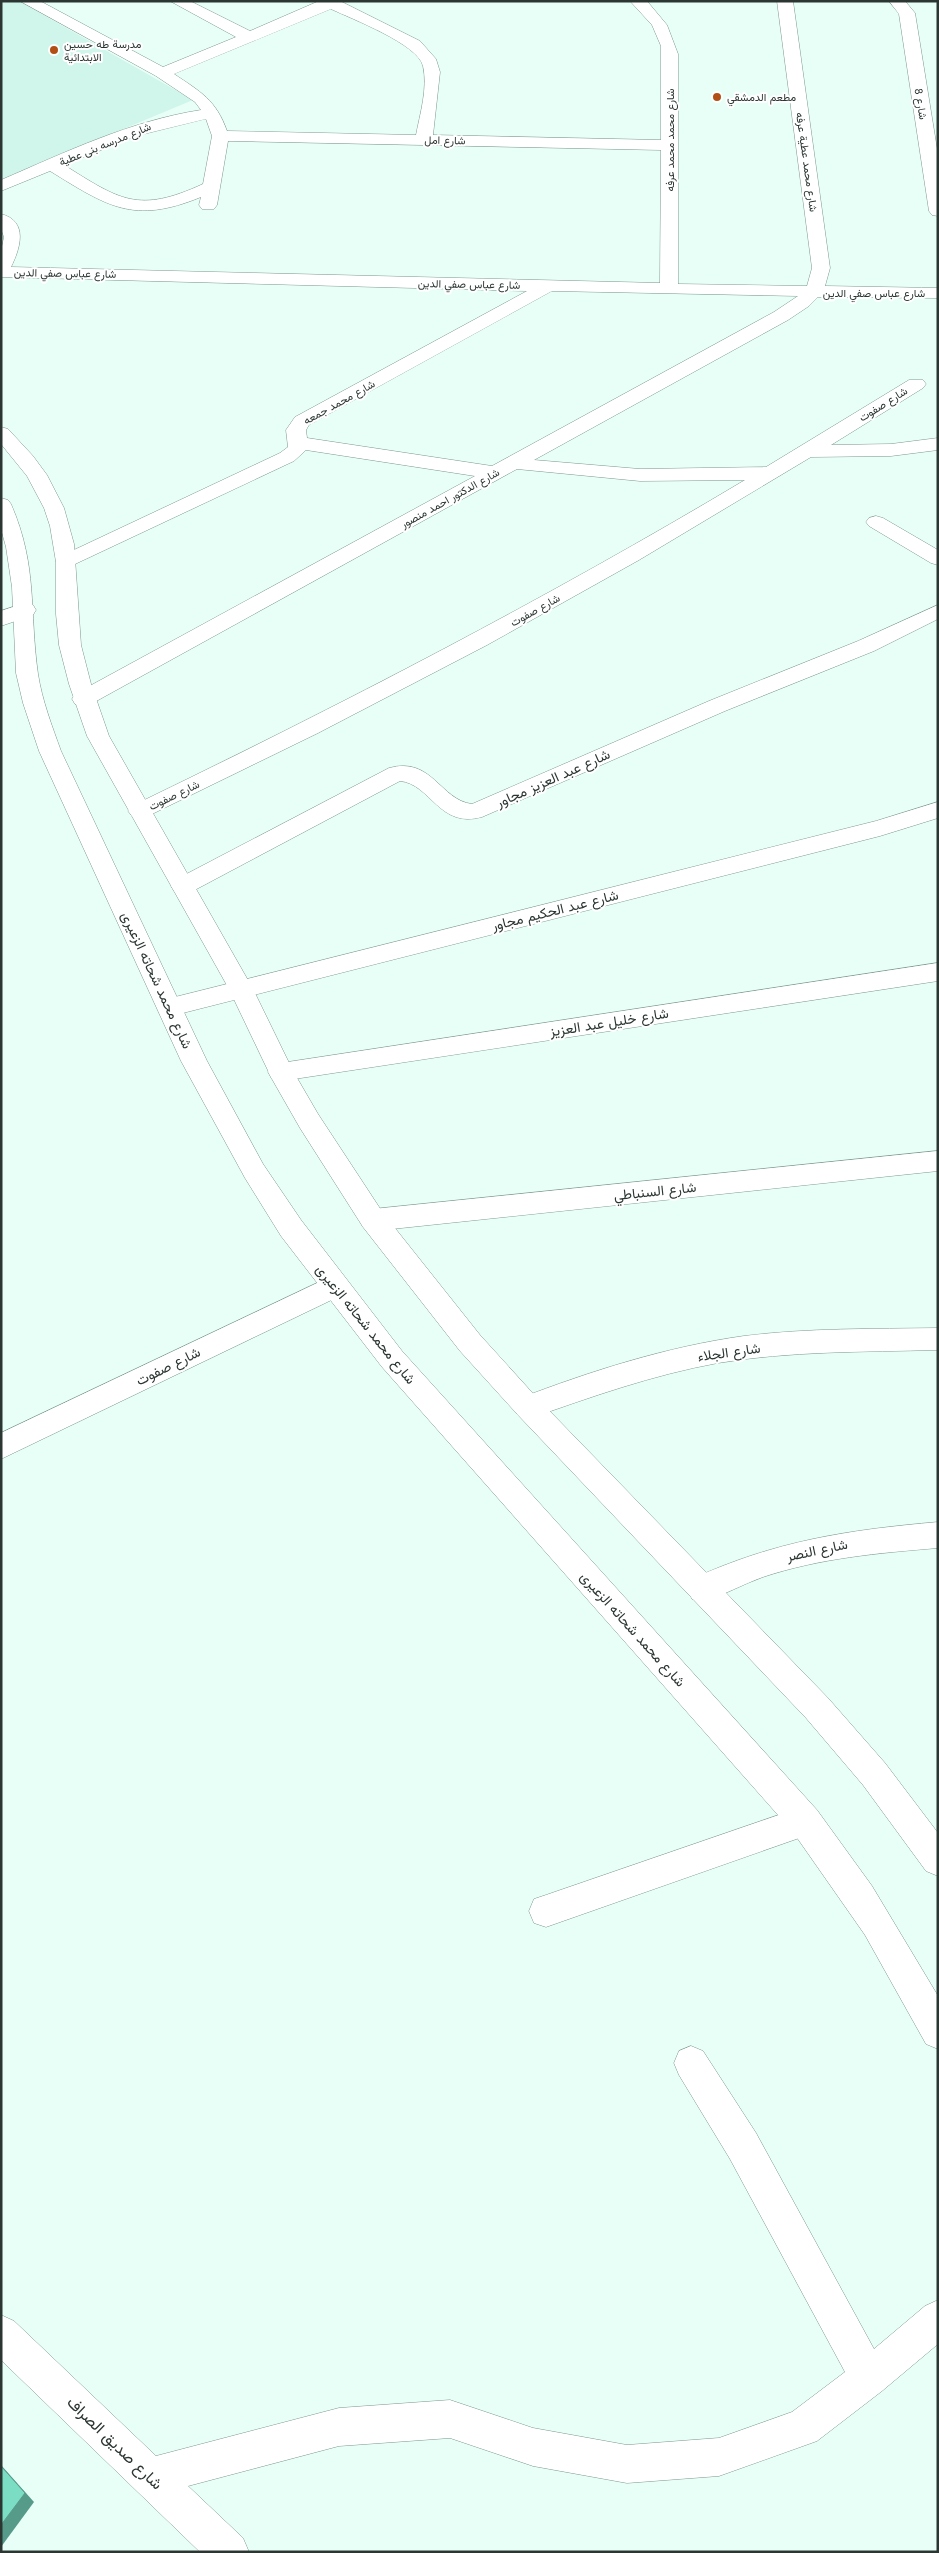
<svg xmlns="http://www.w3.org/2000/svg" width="939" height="2553" font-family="Jost,Vazirmatn,sans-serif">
<rect width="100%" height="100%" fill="#e8fff7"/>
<!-- built -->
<path fill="#d0f6eb" d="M1 1H19L193 100 1 180Z"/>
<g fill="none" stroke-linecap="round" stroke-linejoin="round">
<!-- minor casing -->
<g stroke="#7d978f" stroke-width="1">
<path id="minor" d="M20 1H40L163 67 236 37 170 1H190L250 31 319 1H340L420 41 436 59 440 72 433 135 661 140V46L652 25 630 1H647L667 25 678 54V284L807 286 812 268 777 1H793L830 268 825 286 938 288V298L818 297 809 306 788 320 534 460 640 469 766 467 909 380H923L926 384 923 388 831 445 891 444 938 438V450L891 456 811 457 639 560 487 645 318 733 148 816 140 819 132 816 128 811 132 806C341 705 546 599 745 480L640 481 517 469 91 704 83 706 75 704 72 699 75 694 475 476 306 450 294 461 73 565 66 567 59 565 56 561 59 557 280 453 288 447 286 430 295 417 527 291 1 277V251L4 237 1 229V214C29 221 20 249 11 267L660 283 661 150 228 141 217 205 214 209H202L199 205 201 197C133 225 107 206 50 171L1 191V180C66 152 130 121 201 110L195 102 156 76ZM331 9C352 19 418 44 423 66 428 88 420 114 416 135L227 131C216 100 201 92 174 74ZM206 119 212 136 203 184C138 214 120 200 64 165L136 136ZM552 291 798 296 774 312 492 466 307 438 306 430 309 425Z
M889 1H905L915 13 938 155V216L932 215 929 211 899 14Z
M876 516 883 518 938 550V565L931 563 869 526 866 522 869 518Z
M25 603 33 605 36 610 33 615 1 626V611Z
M938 605V619L874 651 725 711 482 817C439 829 431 784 400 781L191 892 183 894 175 892 171 886 175 880 389 768C432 756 440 800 472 804L709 701 858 641Z
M938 802V818L880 836 171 1016 162 1013 159 1007 162 1001 171 998 876 821Z
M938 963V981L281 1081 272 1079 268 1072 272 1065 281 1063Z
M938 1151V1171L373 1231 363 1227 360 1220 363 1213 373 1209Z
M334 1275 344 1278 348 1286 344 1294 1 1459V1433Z
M938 1328V1350C864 1352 790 1351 718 1363 652 1375 591 1397 528 1419L518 1415 514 1407 518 1399C591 1371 666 1347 744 1336 808 1328 873 1329 938 1328Z
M938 1522V1548C879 1553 820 1558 763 1577 743 1584 724 1595 703 1602L692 1599 688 1589 692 1579C775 1541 847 1530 938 1522Z
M805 1806 817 1810 821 1821 817 1832 805 1836 546 1927 534 1923 529 1911 534 1899 546 1895Z
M691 2046 703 2051 756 2133 874 2349 925 2306 938 2300V2344L882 2391 817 2441 719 2476 627 2483 533 2466 450 2438 339 2446 188 2486 243 2538 249 2552H200L1 2360V2315L14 2321 156 2456 339 2408 450 2400 533 2428 627 2445 719 2438 792 2412 845 2372 730 2159 679 2075 674 2063 679 2051Z"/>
</g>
<!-- tertiary casing -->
<g stroke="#7d978f" stroke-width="1">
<path id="tertiary" d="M1 427 8 429 33 456 47 475 64 508 74 544 81 645 91 684 109 736 253 989 293 1071 318 1114 383 1213 480 1335 538 1399 828 1698 885 1763 938 1833V1876L926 1871 863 1785 806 1718 518 1415 460 1351 363 1227 300 1128 272 1079 229 989 87 736 69 684 59 645 56 614V562L50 526 44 508 27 476 1 444Z
M1 498 8 500 11 504C38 566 29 610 38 674 42 700 52 726 61 751L207 1061 263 1164 301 1220 402 1351 817 1810 872 1886 938 1996V2049L926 2044 865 1935 793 1832 382 1367 281 1236 245 1178 181 1061 39 751 23 703 16 673 12 587 6 547 1 529Z"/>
</g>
<!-- minor -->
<use href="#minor" fill="#fff" fill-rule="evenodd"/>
<!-- tertiary -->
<use href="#tertiary" fill="#fff" fill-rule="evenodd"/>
</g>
<!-- shaded-wall -->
<path fill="#569b89" d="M1 2465 34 2502 1 2547Z"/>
<!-- building -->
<path fill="#7bdec4" stroke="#569b89" d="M1 2466 25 2493 1 2525Z"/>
<!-- markers -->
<g fill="#b14f14" stroke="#fff" stroke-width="2">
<circle cx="54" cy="50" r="5"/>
<circle cx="717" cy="97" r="5"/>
</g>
<g text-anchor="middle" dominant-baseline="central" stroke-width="4" stroke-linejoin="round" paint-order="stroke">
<!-- far-poi labels -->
<g font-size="11" fill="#2b3633" stroke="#fff" text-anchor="start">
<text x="64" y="44">مدرسة طه حسين<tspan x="64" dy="13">الابتدائية</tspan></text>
<text x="727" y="97">مطعم الدمشقي</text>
</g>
<!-- far-street labels -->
<g font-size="11" fill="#2b3633" stroke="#fff">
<text transform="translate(921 104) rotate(81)">شارع 8</text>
<text transform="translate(445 140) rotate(1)">شارع امل</text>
<text transform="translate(670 140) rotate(-90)">شارع محمد محمد عرفه</text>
<text transform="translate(105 144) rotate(-22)">شارع مدرسه بنى عطية</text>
<text transform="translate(807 162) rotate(82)">شارع محمد عطية عرفه</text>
<text transform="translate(65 273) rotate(1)">شارع عباس صفي الدين</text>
<text transform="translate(469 284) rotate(1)">شارع عباس صفي الدين</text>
<text x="874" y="293">شارع عباس صفي الدين</text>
<text transform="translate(339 402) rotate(-29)">شارع محمد جمعه</text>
<text transform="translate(883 404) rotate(-32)">شارع صفوت</text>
<text transform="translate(450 498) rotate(-29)">شارع الدكتور احمد منصور</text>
<text transform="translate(535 610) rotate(-29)">شارع صفوت</text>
<text transform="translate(174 795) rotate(-26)">شارع صفوت</text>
</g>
<!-- street labels -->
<g font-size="14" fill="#2b3633" stroke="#fff">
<text transform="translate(553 778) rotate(-24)">شارع عبد العزيز مجاور</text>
<text transform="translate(555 910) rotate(-14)">شارع عبد الحكيم مجاور</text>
<text transform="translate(157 980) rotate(65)">شارع محمد شحاته الزعيرى</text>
<text transform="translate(609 1022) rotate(-9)">شارع خليل عبد العزيز</text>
<text transform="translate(655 1191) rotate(-6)">شارع السنباطي</text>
<text transform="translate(366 1324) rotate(51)">شارع محمد شحاته الزعيرى</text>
<text transform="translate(729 1352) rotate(-8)">شارع الجلاء</text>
<text transform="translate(168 1366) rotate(-26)">شارع صفوت</text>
<text transform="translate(817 1550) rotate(-12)">شارع النصر</text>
<text transform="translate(633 1629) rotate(48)">شارع محمد شحاته الزعيرى</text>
</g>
<!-- near-street labels -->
<g font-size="16" fill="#2b3633" stroke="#fff">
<text transform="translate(115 2443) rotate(44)">شارع صديق الصراف</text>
</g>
</g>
<!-- border -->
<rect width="939" height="2553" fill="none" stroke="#2b3633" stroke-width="5"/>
</svg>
